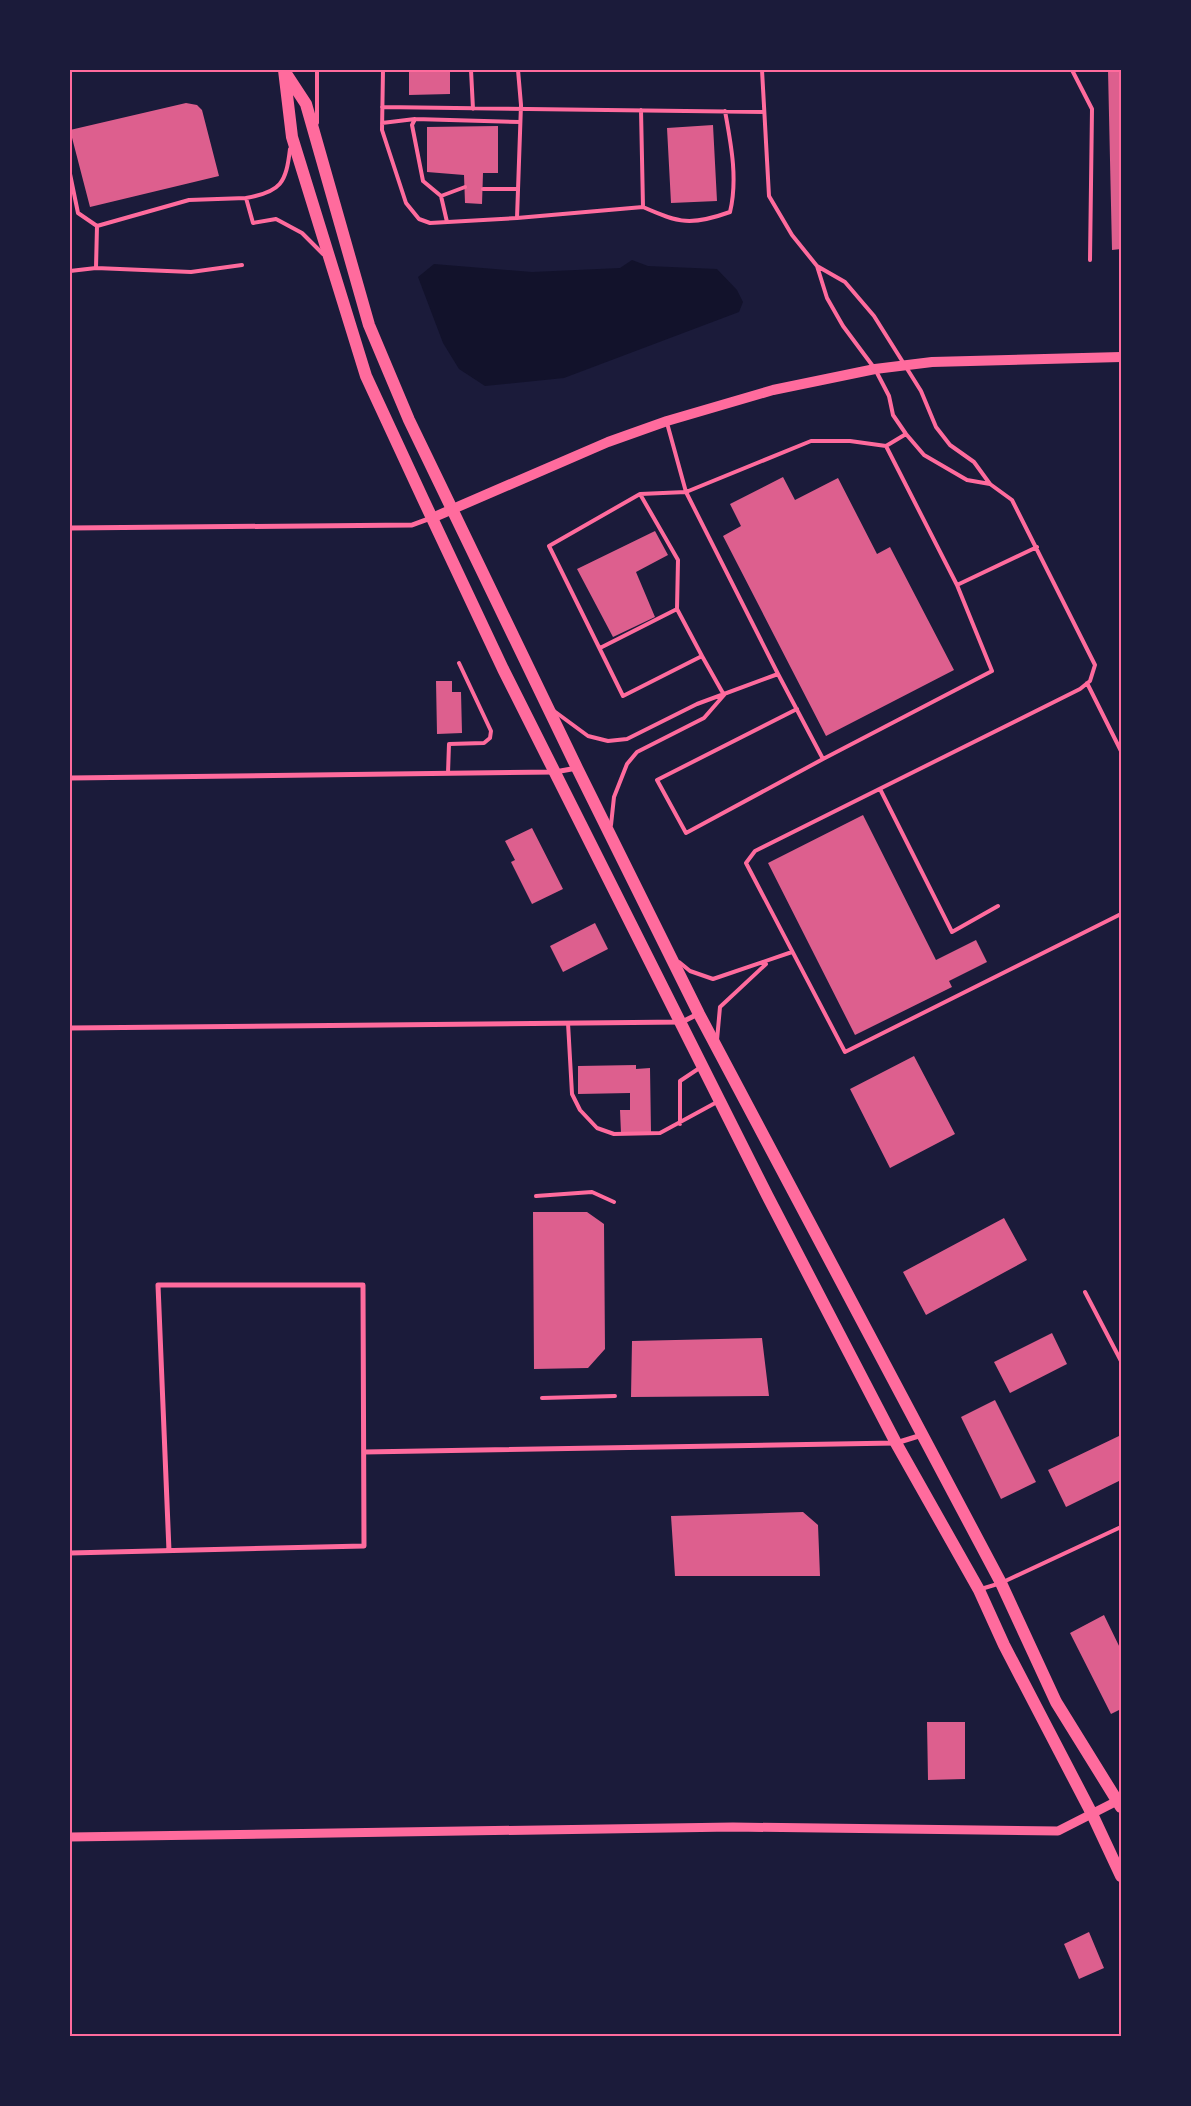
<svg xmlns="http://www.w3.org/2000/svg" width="1191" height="2106" font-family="'Titillium Web',sans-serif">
<rect width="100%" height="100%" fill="#1b1b3a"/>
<!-- water -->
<path fill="#12122b" d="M632 260 648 266 717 269 737 290 743 302 739 312 564 378 485 386 459 369 443 343 418 277 434 264 532 272 620 268Z"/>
<!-- building -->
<path fill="#dd5f8e" d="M409 70H450V94L409 95Z
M1108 70H1121V249L1112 250Z
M186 103 197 105 202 110 219 176 90 207 70 130Z
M713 125 717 201 671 203 667 128Z
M498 126V173H483L482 204 465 203 464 175 427 172V127Z
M783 477 795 500 838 478 877 554 890 547 954 670 826 736 723 536 741 526 730 504Z
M655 531 668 555 636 572 655 617 613 637 577 569Z
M436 681H452V692H461L462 733 437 734Z
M863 815 936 960 976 940 987 962 949 981 952 987 855 1035 768 863Z
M532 828 563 889 532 904 511 862 515 860 505 841Z
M595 923 608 949 563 972 550 946Z
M914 1056 955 1134 890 1168 850 1089Z
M636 1065V1069L650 1068 651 1132 621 1133 620 1110H630V1093L578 1094V1066Z
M533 1212H587L604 1224 605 1349 588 1368 534 1369Z
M1004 1218 1027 1260 926 1315 903 1272Z
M1052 1333 1067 1364 1010 1393 994 1362Z
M762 1338 769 1396 631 1397 632 1341Z
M995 1400 1036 1482 1001 1499 961 1417Z
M1119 1436 1121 1480 1066 1507 1048 1470Z
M803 1512 818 1525 820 1576H675L671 1516Z
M1104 1615 1121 1650V1709L1111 1714 1070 1633Z
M927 1722H965V1779L928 1780Z
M1089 1932 1104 1968 1079 1979 1064 1944Z"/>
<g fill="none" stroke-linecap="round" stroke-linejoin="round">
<!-- service -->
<path stroke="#ff6b9d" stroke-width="4" d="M317 70V123
M383 70 382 130 406 203 419 219 430 223 517 218 643 207
M471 70 473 109
M762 70 769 196 792 235 817 266 827 298 843 326 875 369 889 396 893 415 906 434 924 455 967 480 990 484
M1072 70 1092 109 1090 260
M382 107 764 112
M641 110 643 207C679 223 691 226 730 212 738 179 731 144 725 111
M382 123 415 119
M70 174 78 213 97 226
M483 189H518
M441 196 465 187
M246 198C281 192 286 183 290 149
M517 218 521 105 518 70
M447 222 441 196 423 181 412 125 415 119 520 122
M97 226 189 200 246 198 253 223 276 219 302 233 323 254
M97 226 96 268 191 272 242 265
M817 266 845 282 874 316 921 391 936 427 950 445 974 462 990 484 1012 500 1095 665 1090 681 1080 689 755 851 746 863 845 1052 1121 914
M70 271 96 268
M667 423 686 492 778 674
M886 446 957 585
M640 494 678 560 677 609 702 656
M600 648 677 609
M1087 683 1121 751
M724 695 702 656 623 696 549 546 640 494 686 492 811 441H850L886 446 906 434
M797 709 657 780 686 833 823 759
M554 711 588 736 608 741 627 739 697 704 778 674 823 759 992 671 957 585 1037 547
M448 773 449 744 484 743 490 738 491 731 459 663
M880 789 952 932 998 906
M611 825 614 797 627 764 637 752 704 718 724 695
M679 962 690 971 713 979 792 952
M568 1023 572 1094 580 1110 597 1128 614 1134 660 1133 717 1102
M717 1040 720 1007 766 964
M680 1124V1081L701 1067
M536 1196 592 1192 614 1202
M1085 1292 1121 1361
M542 1398 615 1396
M981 1589 1001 1583 1121 1527"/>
<!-- minor -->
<path stroke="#ff6b9d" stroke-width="5" d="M70 528 412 525 431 518
M70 778 555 772 577 768
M70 1028 682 1022 698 1014
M364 1452 896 1443 922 1435
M70 1553 364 1546 363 1285H158L169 1551"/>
<!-- tertiary -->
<path stroke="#ff6b9d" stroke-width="9" d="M70 1837 733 1827 1058 1831 1117 1801"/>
<!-- secondary -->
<path stroke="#ff6b9d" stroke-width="10" d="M432 518 608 442 667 421 773 390 875 369 932 362 1121 357"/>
<!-- primary -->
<path stroke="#ff6b9d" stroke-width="12" d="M284 70 292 137 366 376 423 499 503 669 767 1195 896 1443 979 1590 1004 1645 1092 1814 1121 1876
M285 72 306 104 369 325 409 420 577 768 699 1014 1001 1583 1056 1702 1121 1807"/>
</g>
<!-- border -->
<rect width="1191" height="2106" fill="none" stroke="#1b1b3a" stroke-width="142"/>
<rect x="71" y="71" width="1049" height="1964" fill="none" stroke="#ff6b9d" stroke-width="2"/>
</svg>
